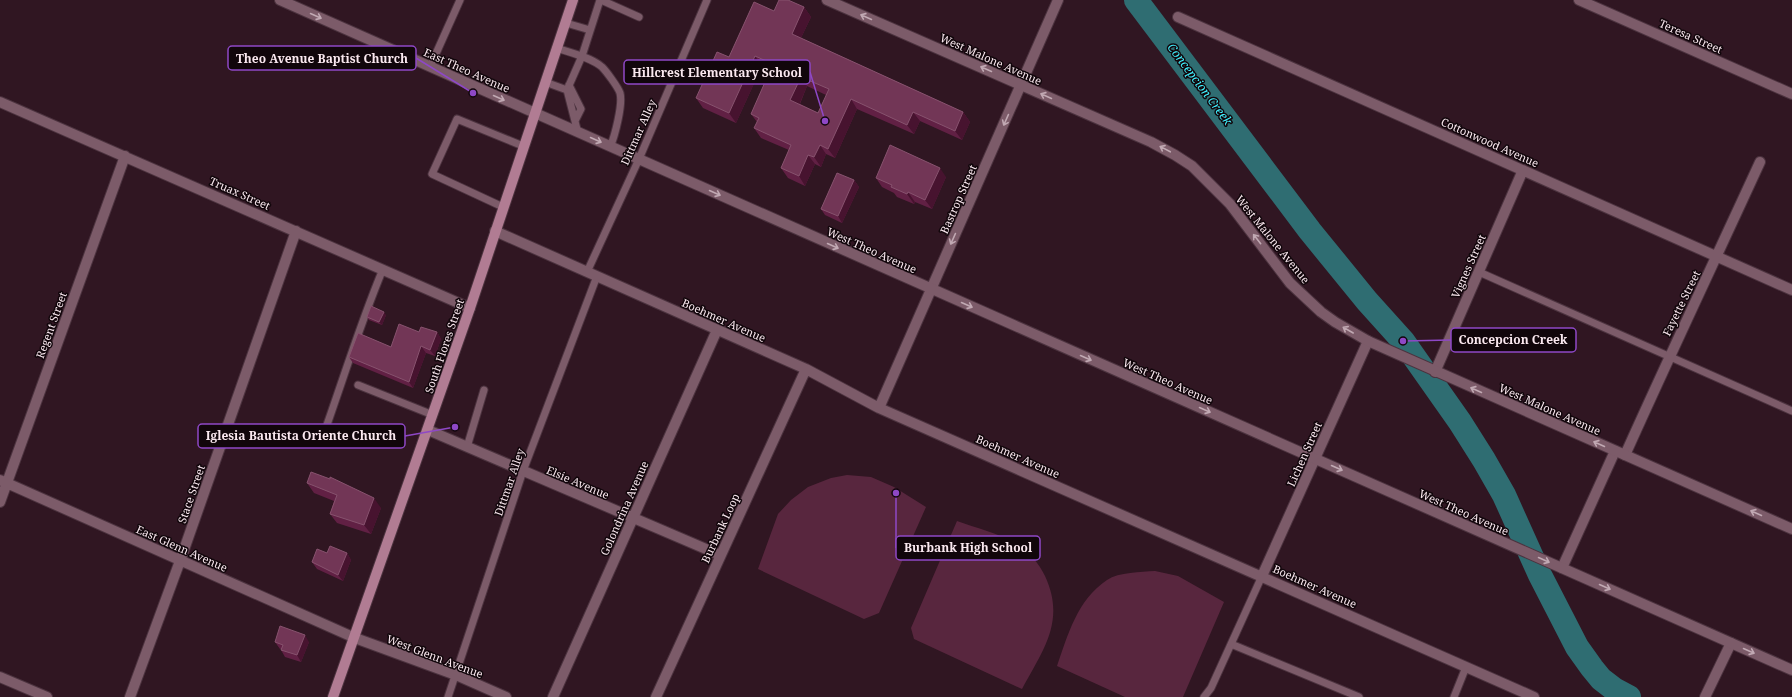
<svg xmlns="http://www.w3.org/2000/svg" width="1792" height="697" font-family="'Noto Serif',serif">
<rect width="100%" height="100%" fill="#301622"/>
<!-- green -->
<path fill="#58263e" d="M847 475 871 477 894 487 926 507 879 613 864 619 758 569 778 514 791 500 808 487 831 478Z
M957 521C976 528 997 533 1014 542 1027 549 1039 563 1045 576 1066 621 1043 650 1022 689L914 639 911 628Z
M1155 571 1178 576 1224 602 1183 697H1125L1057 666C1068 635 1077 600 1107 580 1119 572 1141 572 1155 571Z"/>
<g fill="none" stroke-linecap="round" stroke-linejoin="round">
<!-- river -->
<path stroke="#2f6d72" stroke-width="24" d="M1136 0 1310 231 1367 301 1403 341 1460 422 1484 460 1504 495 1540 575 1577 647 1592 668 1601 679 1614 689 1629 697"/>
<!-- service casing -->
<g stroke="#4c333f" stroke-width="9">
<path id="service" d="M601 0 639 17
M566 23 590 30
M556 48C570 52 592 58 602 67 606 71 618 87 620 93 623 104 615 136 610 147
M430 67 460 0
M545 82 567 90 582 56 600 0
M569 85 581 109 575 121
M567 90 578 133
M503 207 432 174 457 119 523 146
M587 272 639 159 707 0
M1479 272 1792 411
M358 385 433 415
M323 436C343 380 360 324 383 269
M467 447 484 390
M1231 644 1359 697
M448 697 523 471 597 276
M1204 697 1211 688 1262 576
M1454 697 1466 667"/>
</g>
<!-- minor casing -->
<g stroke="#4c333f" stroke-width="12">
<path id="minor" d="M1579 0 1792 94
M1178 17 1792 290
M0 102 470 308
M495 231 806 369 879 408 1534 697
M1435 372 1523 170
M879 408 1058 0
M428 430 720 555
M1625 455C1669 357 1715 260 1760 162
M0 480 355 638 456 675 506 697
M0 502 125 156
M1562 568 1615 451
M1262 576 1368 341
M0 677 47 697
M130 697 180 561 296 231
M553 697 717 330
M656 697 806 369
M1705 697 1731 643"/>
</g>
<!-- tertiary casing -->
<g stroke="#4c333f" stroke-width="12">
<path id="tertiary" d="M280 0 1792 670
M827 0 1151 142 1175 155 1192 166 1230 204 1290 283 1321 312 1335 322 1368 341 1792 529"/>
</g>
<!-- secondary casing -->
<g stroke="#4c333f" stroke-width="12">
<path id="secondary" d="M333 697 470 308 573 0"/>
</g>
<!-- service -->
<use href="#service" stroke="#7c5b69" stroke-width="7"/>
<!-- minor -->
<use href="#minor" stroke="#7c5b69" stroke-width="10"/>
<!-- tertiary -->
<use href="#tertiary" stroke="#7c5b69" stroke-width="10"/>
<!-- secondary -->
<use href="#secondary" stroke="#b17c93" stroke-width="10"/>
</g>
<!-- wall -->
<path fill="#612044" fill-rule="evenodd" d="M804 7 811 17 801 38 963 112 970 122 962 140 920 121 914 134 857 109 835 158 826 154 821 167 815 164 805 186 788 178 781 168 789 150 761 138 754 128 757 122 751 114 771 70 762 66 736 123 703 108 696 98 729 57 774 11ZM807 86 826 95 818 113 800 104Z
M946 177 932 209 915 202 914 204 897 197 894 193 882 187 876 178Z
M854 180 859 187 842 223 825 215 821 209Z
M386 315 382 325 369 320 367 317Z
M419 332H437L441 339 435 356 426 353 413 388 353 363 349 357 391 347Z
M307 483 381 508 371 534 337 523 330 514 334 501 314 493Z
M327 553H347L351 560 343 581 317 569 312 562Z
M275 642H309L301 662 285 657 281 650V649H280Z"/>
<!-- shaded-wall -->
<path fill="#47132f" d="M804 7 811 17 798 44 792 34Z
M755 56 762 66 736 123 729 113Z
M801 77 807 86 797 110 790 100Z
M851 99 857 109 835 158 828 149Z
M913 112 920 121 914 134 907 125Z
M963 112 970 122 962 140 955 131Z
M820 145 826 154 821 167 814 157Z
M808 155 815 164 805 186 799 176Z
M940 168 946 177 932 209 925 200Z
M854 180 859 187 842 223 838 216Z
M908 192 915 202 914 204 907 194Z
M384 312 386 315 382 325 379 322Z
M437 332 441 339 435 356 430 350Z
M421 346 426 353 413 388 409 382Z
M374 498 381 508 371 534 364 525Z
M347 553 351 560 343 581 338 575Z
M305 635 309 642 301 662 297 655Z"/>
<!-- building -->
<path fill="#723656" stroke="#87526e" fill-rule="evenodd" d="M779 0H788L804 7 792 34 963 112 955 131 913 112 907 125 851 99 828 149 820 145 814 157 808 155 799 176 781 168 791 145 754 128 759 118 751 114 773 64 755 56 729 113 696 98 717 52 729 57 754 2 774 11ZM801 77 829 89 818 113 790 100Z
M890 145 940 168 925 200 908 192 907 194 891 187 892 185 876 178Z
M837 173 854 180 838 216 821 209Z
M371 306 384 312 379 322 367 317Z
M399 324 419 332 421 327 437 332 430 350 421 346 409 382 349 357 358 333 391 347Z
M311 472 330 479V477L374 498 364 525 330 514 337 495 307 483Z
M330 546 347 553 338 575 312 562 317 549 327 553Z
M280 626 305 635 297 655 281 650 283 645 275 642Z"/>
<!-- one-way arrows -->
<defs><path id="oneway-shaft" d="M-6 0H5M1.5-3L5.5 0L1.5 3" fill="none" stroke-width="1.6" stroke-linecap="round" stroke-linejoin="round"/></defs>
<g stroke="#c1a9b3">
<use href="#oneway-shaft" transform="translate(316 16) rotate(24)"/>
<use href="#oneway-shaft" transform="translate(866 17) rotate(-156)"/>
<use href="#oneway-shaft" transform="translate(986 69) rotate(-156)"/>
<use href="#oneway-shaft" transform="translate(1046 96) rotate(-156)"/>
<use href="#oneway-shaft" transform="translate(499 98) rotate(24)"/>
<use href="#oneway-shaft" transform="translate(1006 120) rotate(114)"/>
<use href="#oneway-shaft" transform="translate(596 140) rotate(24)"/>
<use href="#oneway-shaft" transform="translate(1165 149) rotate(-152)"/>
<use href="#oneway-shaft" transform="translate(715 193) rotate(24)"/>
<use href="#oneway-shaft" transform="translate(953 239) rotate(114)"/>
<use href="#oneway-shaft" transform="translate(1257 239) rotate(-128)"/>
<use href="#oneway-shaft" transform="translate(833 246) rotate(24)"/>
<use href="#oneway-shaft" transform="translate(967 305) rotate(24)"/>
<use href="#oneway-shaft" transform="translate(1348 330) rotate(-150)"/>
<use href="#oneway-shaft" transform="translate(1086 358) rotate(24)"/>
<use href="#oneway-shaft" transform="translate(1476 390) rotate(-156)"/>
<use href="#oneway-shaft" transform="translate(1205 410) rotate(24)"/>
<use href="#oneway-shaft" transform="translate(1599 444) rotate(-156)"/>
<use href="#oneway-shaft" transform="translate(1337 468) rotate(24)"/>
<use href="#oneway-shaft" transform="translate(1756 513) rotate(-156)"/>
<use href="#oneway-shaft" transform="translate(1544 560) rotate(24)"/>
<use href="#oneway-shaft" transform="translate(1605 587) rotate(24)"/>
<use href="#oneway-shaft" transform="translate(1749 651) rotate(24)"/>
</g>
<g text-anchor="middle" dominant-baseline="central" stroke-width="3" stroke-linejoin="round" paint-order="stroke">
<!-- street labels -->
<g font-size="11" fill="#fae8ef" stroke="#11060b">
<text transform="translate(1691 36) rotate(24)">Teresa Street</text>
<text transform="translate(991 59) rotate(24)">West Malone Avenue</text>
<text transform="translate(467 70) rotate(24)">East Theo Avenue</text>
<text transform="translate(638 132) rotate(-66)">Dittmar Alley</text>
<text transform="translate(1490 142) rotate(24)">Cottonwood Avenue</text>
<text transform="translate(240 193) rotate(24)">Truax Street</text>
<text transform="translate(958 199) rotate(-66)">Bastrop Street</text>
<text transform="translate(1273 239) rotate(51)">West Malone Avenue</text>
<text transform="translate(872 250) rotate(24)">West Theo Avenue</text>
<text transform="translate(1468 266) rotate(-66)">Vignes Street</text>
<text transform="translate(1681 303) rotate(-64)">Fayette Street</text>
<text transform="translate(724 320) rotate(24)">Boehmer Avenue</text>
<text transform="translate(51 325) rotate(-70)">Regent Street</text>
<text transform="translate(444 346) rotate(-71)">South Flores Street</text>
<text transform="translate(1168 381) rotate(24)">West Theo Avenue</text>
<text transform="translate(1550 409) rotate(24)">West Malone Avenue</text>
<text transform="translate(1304 454) rotate(-66)">Lichen Street</text>
<text transform="translate(1018 456) rotate(24)">Boehmer Avenue</text>
<text transform="translate(509 482) rotate(-71)">Dittmar Alley</text>
<text transform="translate(578 482) rotate(23)">Elsie Avenue</text>
<text transform="translate(191 494) rotate(-71)">Stace Street</text>
<text transform="translate(624 508) rotate(-66)">Golondrina Avenue</text>
<text transform="translate(1464 512) rotate(24)">West Theo Avenue</text>
<text transform="translate(720 528) rotate(-65)">Burbank Loop</text>
<text transform="translate(182 548) rotate(24)">East Glenn Avenue</text>
<text transform="translate(1315 586) rotate(24)">Boehmer Avenue</text>
<text transform="translate(435 656) rotate(21)">West Glenn Avenue</text>
</g>
<!-- water labels -->
<g font-size="12" font-style="italic" fill="#40f0fd" stroke="#11060b">
<text transform="translate(1200 84) rotate(53)">Concepcion Creek</text>
</g>
</g>
<!-- callouts -->
<path fill="none" stroke="#8e48c6" stroke-width="1.5" d="M473 93L416 58M825 121L810 72M1403 341L1451 340M455 427L405 436M896 493L896 548"/>
<g fill="#8e48c6" stroke="#11060b" stroke-width="1.5">
<circle cx="473" cy="93" r="4"/>
<circle cx="825" cy="121" r="4"/>
<circle cx="1403" cy="341" r="4"/>
<circle cx="455" cy="427" r="4"/>
<circle cx="896" cy="493" r="4"/>
</g>
<g fill="#11060b" stroke="#8e48c6" stroke-width="1.5">
<rect x="228" y="46" width="188" height="24" rx="4"/>
<rect x="624" y="60" width="186" height="24" rx="4"/>
<rect x="1451" y="328" width="125" height="24" rx="4"/>
<rect x="198" y="424" width="207" height="24" rx="4"/>
<rect x="896" y="536" width="144" height="24" rx="4"/>
</g>
<g font-size="12" text-anchor="middle" font-weight="bold" fill="#fae8ef">
<text x="322" y="63">Theo Avenue Baptist Church</text>
<text x="717" y="77">Hillcrest Elementary School</text>
<text x="1513" y="344">Concepcion Creek</text>
<text x="301" y="440">Iglesia Bautista Oriente Church</text>
<text x="968" y="552">Burbank High School</text>
</g>
</svg>
